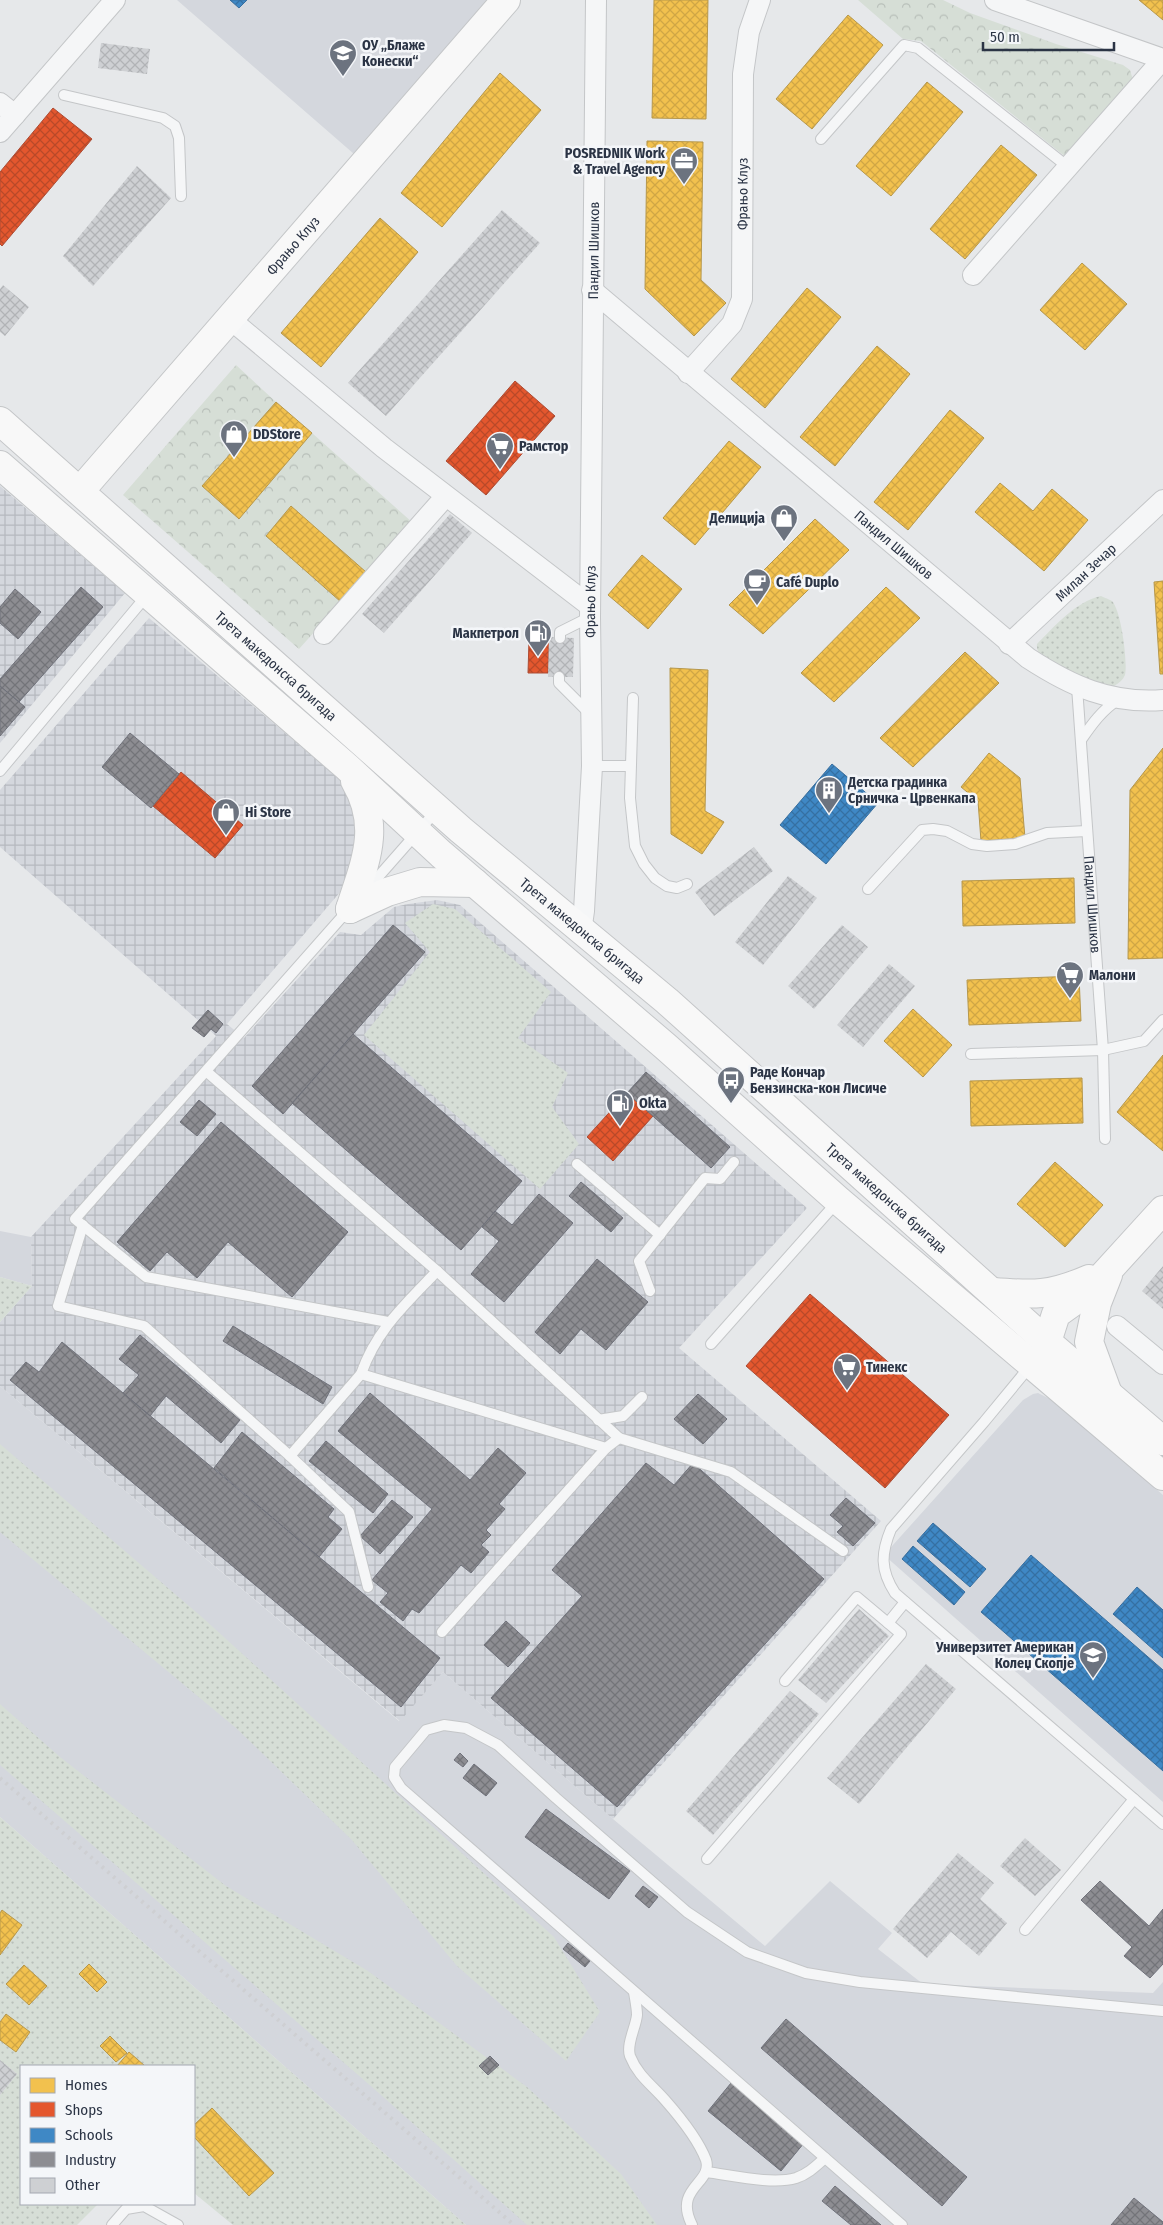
<svg xmlns="http://www.w3.org/2000/svg" width="1163" height="2225" font-family="'Fira Sans Condensed',sans-serif">
<defs>
<pattern id="industrial-grid" width="8" height="8" patternUnits="userSpaceOnUse" patternTransform="scale(1.25)"><rect width="8" height="8" fill="#d4d7dd"/><path d="M0 4h8M4 0v8" fill="none" stroke="#b6b9bf"/></pattern>
<pattern id="grass-dots" width="8" height="8" patternUnits="userSpaceOnUse" patternTransform="scale(1.25)"><rect width="8" height="8" fill="#d6ded6"/><path d="M2 2h.1M6 6h.1" fill="none" stroke="#b8bfb9" stroke-width="1.8" stroke-linecap="round"/></pattern>
<pattern id="forest-crowns" width="20" height="18" patternUnits="userSpaceOnUse" patternTransform="scale(1.25)"><rect width="20" height="18" fill="#d6ded6"/><path d="M2 6a3 3 0 1 1 6 0M12 15a3 3 0 1 1 6 0" fill="none" stroke="#b8bfb9"/></pattern>
<pattern id="homes-cross-hatch" width="8" height="8" patternUnits="userSpaceOnUse" patternTransform="scale(1.25)"><rect width="8" height="8" fill="#f2c14e"/><path d="M0 0l8 8M0 8l8-8" fill="none" stroke="#d0a645"/></pattern>
<pattern id="shops-cross-hatch" width="8" height="8" patternUnits="userSpaceOnUse" patternTransform="scale(1.25)"><rect width="8" height="8" fill="#e4572e"/><path d="M0 0l8 8M0 8l8-8" fill="none" stroke="#b94929"/></pattern>
<pattern id="schools-cross-hatch" width="8" height="8" patternUnits="userSpaceOnUse" patternTransform="scale(1.25)"><rect width="8" height="8" fill="#3f88c5"/><path d="M0 0l8 8M0 8l8-8" fill="none" stroke="#3570a2"/></pattern>
<pattern id="industry-cross-hatch" width="8" height="8" patternUnits="userSpaceOnUse" patternTransform="scale(1.25)"><rect width="8" height="8" fill="#8d8d92"/><path d="M0 0l8 8M0 8l8-8" fill="none" stroke="#737479"/></pattern>
<pattern id="building-cross-hatch" width="8" height="8" patternUnits="userSpaceOnUse" patternTransform="scale(1.25)"><rect width="8" height="8" fill="#ced0d3"/><path d="M0 0l8 8M0 8l8-8" fill="none" stroke="#b1b3b6"/></pattern>
</defs>
<rect width="100%" height="100%" fill="#e6e8ea"/>
<!-- built -->
<path fill="#d4d7dd" d="M177 0H488L354 154Z
M0 1231 31 1237 32 1286 0 1277Z
M0 1386 399 1721 443 1672 613 1819 765 1946 830 1881 892 1933 878 1949 923 1984 1153 1993 1163 1982V2225H466L0 1817Z
M1038 1393 1050 1399 1061 1407 1163 1495V1802L884 1555 1023 1400 1033 1394Z"/>
<!-- industrial -->
<path fill="url(#industrial-grid)" d="M0 486 125 593 0 743Z
M149 618 356 793 358 831 348 883 227 1024 244 1038 340 932 361 935 394 907 408 904 437 900 460 905 807 1208 679 1348 881 1521 613 1819 443 1672 400 1721 0 1386V1322L32 1286 31 1237 216 1036 0 847V790Z"/>
<!-- grass -->
<path fill="url(#grass-dots)" d="M1101 596C1104 598 1109 599 1112 601 1121 610 1128 662 1125 675 1123 680 1119 683 1114 686 1095 681 1034 668 1037 644 1055 626 1075 602 1101 596Z
M433 904 455 909 551 992 518 1038 568 1073 552 1107 579 1144 540 1189 364 1035 430 952 405 923Z
M0 1277 32 1286 0 1322Z
M0 1444 203 1618 554 1937 600 2012 566 2061 457 1966 351 1839 236 1728 0 1532Z
M0 1704 60 1757 226 1886 368 1971 527 2087 621 2174 657 2225H527L372 2087 0 1765Z
M0 1817 466 2225H233L194 2193V2066H21V2204H98L77 2225H0V2095L17 2074 0 2060Z"/>
<!-- forest -->
<path fill="url(#forest-crowns)" d="M858 0H943L970 13 1056 44 1123 65 1130 70 1133 80 1067 158 921 41 903 39Z
M236 365 276 402 202 486 238 519 312 433 413 523 366 572 291 506 266 536 341 602 299 649 123 495Z"/>
<!-- homes -->
<path fill="url(#homes-cross-hatch)" stroke="#b6974b" d="M654 0H708L706 119 652 118Z
M1139 0H1163V20Z
M848 15 883 45 812 129 776 99Z
M500 73 541 110 442 227 401 193Z
M927 82 963 112 891 196 856 166Z
M647 141 703 142 701 280 726 303 694 336 645 289Z
M1001 145 1037 175 965 259 930 229Z
M380 218 418 252 321 367 281 333Z
M1082 263 1127 304 1085 350 1040 310Z
M807 288 841 317 765 408 731 379Z
M877 346 910 374 835 466 800 437Z
M276 402 312 433 239 519 202 486Z
M950 410 984 438 908 530 874 502Z
M729 441 761 467 695 545 663 518Z
M1000 483 1033 511 1052 489 1088 520 1044 571 975 512Z
M291 506 366 572 341 602 266 536Z
M815 519 849 550 763 634 729 605Z
M642 555 682 589 648 629 608 595Z
M1163 581V674H1160L1154 582Z
M886 587 920 618 834 702 801 673Z
M965 652 999 683 913 767 880 738Z
M670 668 708 670 705 811 724 822 702 854 671 834Z
M1163 748V958L1128 959 1130 790Z
M989 753 1020 778 1025 838 981 841 978 801 961 787Z
M1074 878 1075 923 963 926 962 881Z
M1079 976 1081 1021 969 1025 967 980Z
M913 1009 952 1045 923 1077 884 1041Z
M1163 1055V1151L1117 1112Z
M1082 1078 1083 1123 971 1126 970 1081Z
M1055 1162 1103 1205 1065 1247 1017 1204Z
M2 1910 22 1925 0 1955V1913Z
M89 1964 107 1982 97 1992 79 1974Z
M24 1965 47 1986 29 2005 6 1984Z
M6 2014 30 2032 16 2052 0 2040V2022Z
M110 2036 127 2053 116 2062 100 2046Z
M129 2052 145 2066H117Z
M212 2108 274 2173 249 2196 194 2137V2125Z"/>
<!-- shops -->
<path fill="url(#shops-cross-hatch)" stroke="#ac4c35" d="M53 108 92 139 2 246 0 244V172Z
M515 381 555 416 486 495 446 461Z
M529 640 549 641 548 673H528Z
M181 772 243 825 215 858 153 806Z
M627 1093 653 1116 613 1161 587 1137Z
M810 1294 949 1415 885 1488 746 1366Z"/>
<!-- schools -->
<path fill="url(#schools-cross-hatch)" stroke="#396f9f" d="M230 0H247L239 8Z
M832 764 878 803 826 864 780 825Z
M933 1523 986 1569 970 1587 917 1541Z
M913 1546 965 1592 954 1605 902 1559Z
M1031 1555 1163 1670V1771L981 1612Z
M1137 1587 1163 1610V1658L1113 1614Z"/>
<!-- industry -->
<path fill="url(#industry-cross-hatch)" stroke="#70727b" d="M81 587 103 607 19 702 0 686V679Z
M15 589 41 612 18 639 0 623V607Z
M0 686 25 707 0 736Z
M130 733 179 774 151 808 102 767Z
M393 925 425 952 283 1114 252 1086Z
M208 1010 223 1024 216 1033 211 1029 204 1037 192 1028Z
M353 1034 522 1181 461 1250 292 1103Z
M646 1072 730 1147 711 1168 627 1093Z
M199 1100 216 1114 197 1136 180 1122Z
M221 1122 348 1232 292 1297 228 1242 197 1278 167 1252 150 1271 117 1242Z
M581 1182 623 1218 611 1232 569 1196Z
M539 1194 573 1223 504 1302 471 1274 499 1241 482 1227 495 1211 512 1225Z
M597 1259 648 1302 606 1350 581 1329 560 1354 535 1332Z
M233 1326 332 1387 323 1404 223 1341Z
M140 1335 240 1420 221 1443 166 1396 150 1416 123 1393 139 1375 119 1359Z
M62 1342 440 1658 401 1707 10 1380 26 1362 39 1372Z
M370 1393 470 1480 498 1448 526 1473 499 1504 505 1509 486 1530 491 1535 481 1545 489 1552 471 1573 461 1565 419 1613 412 1609 403 1621 380 1602 388 1593 372 1580 432 1509 338 1431Z
M698 1394 727 1419 703 1444 674 1419Z
M242 1432 334 1509 328 1517 342 1529 319 1557 214 1468Z
M326 1441 388 1494 373 1513 309 1461Z
M646 1463 674 1485 693 1463 824 1579 617 1807 491 1698 582 1596 552 1570Z
M846 1498 875 1523 853 1546 837 1532 843 1526 830 1515Z
M392 1500 413 1517 380 1554 360 1536Z
M506 1621 530 1643 508 1667 484 1645Z
M460 1753 468 1761 463 1767 454 1760Z
M474 1764 497 1783 486 1796 463 1778Z
M546 1809 630 1871 609 1899 525 1837Z
M1100 1881 1149 1926 1163 1909V1964L1150 1978 1124 1956 1132 1947 1081 1900Z
M643 1886 658 1897 649 1908 635 1896Z
M568 1943 590 1961 585 1967 563 1949Z
M786 2019 967 2177 942 2206 761 2048Z
M490 2056 499 2065 488 2075 479 2066Z
M731 2083 804 2143 781 2171 708 2111Z
M835 2186 881 2225H851L822 2201Z
M1134 2198 1163 2222 1162 2225H1111Z"/>
<!-- building -->
<path fill="url(#building-cross-hatch)" d="M101 43 150 49 147 74 98 68Z
M137 166 171 198 93 286 63 256Z
M502 210 540 243 386 416 348 383Z
M3 285 29 307 5 336 0 332V289Z
M450 514 472 533 384 633 362 614Z
M549 637 574 638 573 677H548Z
M754 847 773 871 714 916 695 892Z
M788 876 817 898 763 965 735 942Z
M842 925 868 947 814 1009 788 986Z
M889 964 915 986 863 1047 837 1025Z
M1163 1266V1309L1142 1291Z
M859 1609 889 1636 826 1703 798 1680Z
M926 1664 956 1689 859 1804 827 1778Z
M790 1691 819 1714 713 1835 686 1811Z
M1025 1838 1061 1870 1035 1896 1000 1866Z
M958 1853 994 1883 980 1899 1007 1923 979 1956 951 1932 927 1958 893 1929Z
M0 2060 17 2074 0 2095Z"/>
<g fill="none" stroke-linecap="round" stroke-linejoin="round">
<!-- lane casing -->
<g stroke="#c4c6c8" stroke-width="12">
<g id="lane">
<path d="M64 95 163 118 175 126 179 138 181 196"/>
<path d="M821 139 904 45 918 48 1068 167"/>
<path d="M560 638V632L590 617"/>
<path d="M559 677V683L591 715"/>
<path id="s1" d="M1077 687 1103 1050 1105 1139"/>
<path d="M633 698 630 798 635 846 644 864 655 878 667 886 677 888 687 884"/>
<path d="M1081 740C1092 724 1102 710 1119 699"/>
<path d="M592 766H630"/>
<path d="M0 771 148 594"/>
<path d="M868 889 922 830 933 829 947 831 972 844 987 846 1015 844 1047 833 1087 831"/>
<path d="M364 893 437 810"/>
<path d="M349 909 75 1219 146 1277 388 1322"/>
<path d="M971 1054 1103 1050 1144 1041 1163 1020"/>
<path d="M207 1072 437 1271 619 1438 731 1472 843 1551"/>
<path d="M577 1164 660 1235"/>
<path d="M83 1225 58 1306 144 1326 290 1456 361 1374C377 1329 405 1305 437 1271"/>
<path d="M650 1291 639 1261 705 1178 720 1179 734 1162"/>
<path d="M711 1344 838 1201"/>
<path d="M1031 1365 984 1422 891 1529C881 1553 880 1570 895 1593L1163 1824"/>
<path d="M361 1374 606 1448"/>
<path d="M598 1420 623 1416 642 1397"/>
<path d="M290 1456 349 1512 368 1587"/>
<path d="M442 1632 606 1448 619 1438"/>
<path d="M785 1681 857 1597 888 1623"/>
<path d="M707 1859 901 1634 888 1623 905 1602"/>
<path d="M1025 1930 1134 1799"/>
<path d="M634 1992C635 1999 637 2008 637 2015 636 2027 626 2044 630 2056 638 2076 652 2085 665 2100 680 2117 698 2139 706 2160 713 2184 673 2187 692 2225"/>
<path d="M706 2172C731 2175 772 2185 796 2178 808 2174 816 2166 825 2158"/>
<path d="M112 2225 126 2209 144 2206 178 2225"/>
<path d="M902 2225 401 1788 394 1777 395 1767 426 1730 444 1725 466 1728 498 1745 556 1798 687 1912 747 1952 806 1973 860 1982 1163 2011"/>
</g>
</g>
<!-- street casing -->
<g stroke="#c4c6c8" stroke-width="22">
<g id="street">
<path d="M995 0 1163 59"/>
<path d="M0 103 15 115"/>
<path d="M0 132 115 0"/>
<path d="M973 275 1163 59"/>
<path id="s2" d="M592 290 1028 658C1071 686 1110 704 1163 700"/>
<path d="M230 319 384 448 590 606"/>
<path id="s3" d="M688 373 732 324 742 299 743 74 749 32 760 0"/>
<path d="M324 634 445 497"/>
<path id="s4" d="M1009 644 1163 500"/>
<path id="s5" d="M581 932 584 911 592 766 590 617 596 0"/>
<path d="M1117 1326 1163 1364"/>
</g>
</g>
<!-- secondary casing -->
<g stroke="#c4c6c8" stroke-width="30">
<g id="secondary">
<path id="s6" d="M0 421 461 830 667 1001 1047 1342 1163 1441"/>
<path d="M0 465 347 767 441 854 665 1046 839 1201 1163 1476"/>
<path id="s7" d="M80 491 506 0"/>
<path d="M350 909C365 862 382 827 355 781"/>
<path d="M350 909 387 892 420 882 475 883"/>
<path d="M993 1292C1034 1295 1050 1296 1089 1279"/>
<path d="M1047 1342 1056 1314 1091 1289 1163 1210"/>
<path d="M1107 1391 1089 1342 1097 1303 1108 1275"/>
</g>
</g>
<!-- lane -->
<use href="#lane" stroke="#f5f6f7" stroke-width="10"/>
<!-- street -->
<use href="#street" stroke="#f5f6f7" stroke-width="20"/>
<!-- secondary -->
<use href="#secondary" stroke="#f8f8f8" stroke-width="28"/>
<!-- rail -->
<path stroke="#cecfd2" stroke-width="4" stroke-dasharray="2.5 5" stroke-linecap="butt" d="M0 1778 514 2225"/>
</g>
<!-- icons -->
<defs>
<g id="school-pin" transform="scale(1.4375)"><path d="M0 17L-7.5 6A9.5 9.5 0 1 1 7.5 6Z" fill="#6c737f" stroke="#f4f6f9"/><path d="M0-5L7-2L0 1L-7-2ZM-4 1L0 2.5L4 1V4Q0 6-4 4Z" fill="#fff"/></g>
<g id="office-pin" transform="scale(1.4375)"><path d="M0 17L-7.5 6A9.5 9.5 0 1 1 7.5 6Z" fill="#6c737f" stroke="#f4f6f9"/><path d="M-6-3h4V-5.5h4V-3h4V5H-6ZM-1-4.5V-3h2v-1.5ZM-6 0V1H6V0Z" fill="#fff"/></g>
<g id="shop-pin" transform="scale(1.4375)"><path d="M0 17L-7.5 6A9.5 9.5 0 1 1 7.5 6Z" fill="#6c737f" stroke="#f4f6f9"/><path d="M-5-2.5h2.3a2.7 3.5 0 0 1 5.4 0H5L5.5 6h-11ZM-1.5-2.5h3a1.5 2.3 0 0 0-3 0Z" fill="#fff"/></g>
<g id="supermarket-pin" transform="scale(1.4375)"><path d="M0 17L-7.5 6A9.5 9.5 0 1 1 7.5 6Z" fill="#6c737f" stroke="#f4f6f9"/><path d="M-6-5.5h2.5l.6 2H6L4.5 2H-2.5L-4.4-4H-6ZM-1.5 3.2a1.3 1.3 0 1 0 .1 0ZM3 3.2a1.3 1.3 0 1 0 .1 0Z" fill="#fff"/></g>
<g id="cafe-pin" transform="scale(1.4375)"><path d="M0 17L-7.5 6A9.5 9.5 0 1 1 7.5 6Z" fill="#6c737f" stroke="#f4f6f9"/><path d="M-5.5-4.5H6V0H3Q3 3.5 0 3.5H-2.5Q-5.5 3.5-5.5 0ZM3-3.2v2h1.7v-2ZM-6 4.5H4V6H-6Z" fill="#fff"/></g>
<g id="fuel-pin" transform="scale(1.4375)"><path d="M0 17L-7.5 6A9.5 9.5 0 1 1 7.5 6Z" fill="#6c737f" stroke="#f4f6f9"/><path d="M-5.5-6h7V0h2V4h1.3V-2.5L3-4.5l.8-.8L6-3V5H2.5V1h-1V6h-7ZM-4.2-4.7v3.2H.2V-4.7Z" fill="#fff"/></g>
<g id="building-pin" transform="scale(1.4375)"><path d="M0 17L-7.5 6A9.5 9.5 0 1 1 7.5 6Z" fill="#6c737f" stroke="#f4f6f9"/><path d="M-4-6H4V6H1V3H-1V6H-4ZM-2.5-4.3h1.7v1.8h-1.7ZM.8-4.3h1.7v1.8H.8ZM-2.5-1h1.7V.8h-1.7ZM.8-1h1.7V.8H.8Z" fill="#fff"/></g>
<g id="bus-pin" transform="scale(1.4375)"><path d="M0 17L-7.5 6A9.5 9.5 0 1 1 7.5 6Z" fill="#6c737f" stroke="#f4f6f9"/><path d="M-5-6H5V4H4V6H2V4H-2V6H-4V4H-5ZM-3.5-4V0h7V-4ZM-3.5 1.2v1.5H-2V1.2ZM2 1.2v1.5H3.5V1.2Z" fill="#fff"/></g>
<g id="university-pin" transform="scale(1.4375)"><path d="M0 17L-7.5 6A9.5 9.5 0 1 1 7.5 6Z" fill="#6c737f" stroke="#f4f6f9"/><path d="M0-5L7-2L0 1L-7-2ZM-4 1L0 2.5L4 1V4Q0 6-4 4Z" fill="#fff"/></g>
</defs>
<g fill-rule="evenodd">
<use href="#school-pin" x="343" y="53"/>
<use href="#office-pin" x="684" y="161"/>
<use href="#shop-pin" x="234" y="434"/>
<use href="#supermarket-pin" x="500" y="446"/>
<use href="#shop-pin" x="784" y="518"/>
<use href="#cafe-pin" x="757" y="582"/>
<use href="#fuel-pin" x="538" y="633"/>
<use href="#building-pin" x="829" y="790"/>
<use href="#shop-pin" x="226" y="812"/>
<use href="#supermarket-pin" x="1070" y="975"/>
<use href="#bus-pin" x="731" y="1080"/>
<use href="#fuel-pin" x="620" y="1103"/>
<use href="#supermarket-pin" x="847" y="1367"/>
<use href="#university-pin" x="1093" y="1655"/>
</g>
<g text-anchor="middle" dominant-baseline="central" stroke-width="5" stroke-linejoin="round" paint-order="stroke">
<!-- poi labels -->
<g font-size="14" font-weight="bold" fill="#2b3445" stroke="#f4f6f9" text-anchor="start">
<text x="362" y="45">ОУ „Блаже<tspan x="362" dy="16">Конески“</tspan></text>
<text x="665" y="153" text-anchor="end">POSREDNIK Work<tspan x="665" dy="16">&amp; Travel Agency</tspan></text>
<text x="253" y="434">DDStore</text>
<text x="519" y="446">Рамстор</text>
<text x="765" y="518" text-anchor="end">Делиција</text>
<text x="776" y="582">Café Duplo</text>
<text x="519" y="633" text-anchor="end">Макпетрол</text>
<text x="848" y="782">Детска градинка<tspan x="848" dy="16">Срничка - Црвенкапа</tspan></text>
<text x="245" y="812">Hi Store</text>
<text x="1089" y="975">Малони</text>
<text x="750" y="1072">Раде Кончар<tspan x="750" dy="16">Бензинска-кон Лисиче</tspan></text>
<text x="639" y="1103">Okta</text>
<text x="866" y="1367">Тинекс</text>
<text x="1074" y="1647" text-anchor="end">Универзитет Американ<tspan x="1074" dy="16">Колеџ Скопје</tspan></text>
</g>
<!-- street labels -->
<g font-size="14" fill="#2b3445" stroke="#f4f6f9">
<text stroke="none"><textPath href="#s3" startOffset="198">Фрањо Клуз</textPath></text>
<text stroke="none"><textPath href="#s7" startOffset="325">Фрањо Клуз</textPath></text>
<text stroke="none"><textPath href="#s5" startOffset="682">Пандил Шишков</textPath></text>
<text stroke="none"><textPath href="#s2" startOffset="395">Пандил Шишков</textPath></text>
<text stroke="none"><textPath href="#s4" startOffset="105">Милан Зечар</textPath></text>
<text stroke="none"><textPath href="#s5" startOffset="331">Фрањо Клуз</textPath></text>
<text stroke="none"><textPath href="#s6" startOffset="369">Трета македонска бригада</textPath></text>
<text stroke="none"><textPath href="#s1" startOffset="218">Пандил Шишков</textPath></text>
<text stroke="none"><textPath href="#s6" startOffset="774">Трета македонска бригада</textPath></text>
<text stroke="none"><textPath href="#s6" startOffset="1179">Трета македонска бригада</textPath></text>
</g>
</g>
<!-- legend -->
<rect x="20" y="2065" width="175" height="140" fill="#f4f6f9" stroke="#a4a8b1"/>
<rect x="30" y="2078" width="25" height="15" fill="#f2c14e" stroke="#a4a8b1"/>
<text x="65" y="2090" font-size="15" fill="#2b3445">Homes</text>
<rect x="30" y="2102" width="25" height="15" fill="#e4572e" stroke="#a4a8b1"/>
<text x="65" y="2115" font-size="15" fill="#2b3445">Shops</text>
<rect x="30" y="2128" width="25" height="15" fill="#3f88c5" stroke="#a4a8b1"/>
<text x="65" y="2140" font-size="15" fill="#2b3445">Schools</text>
<rect x="30" y="2152" width="25" height="15" fill="#8d8d92" stroke="#a4a8b1"/>
<text x="65" y="2165" font-size="15" fill="#2b3445">Industry</text>
<rect x="30" y="2178" width="25" height="15" fill="#ced0d3" stroke="#a4a8b1"/>
<text x="65" y="2190" font-size="15" fill="#2b3445">Other</text>
<!-- scale -->
<path d="M983 42v8h131v-8" fill="none" stroke="#2b3445" stroke-width="2.5"/>
<text x="990" y="42" font-size="15" fill="#2b3445" stroke="#f4f6f9" stroke-width="4" paint-order="stroke">50 m</text>
</svg>
